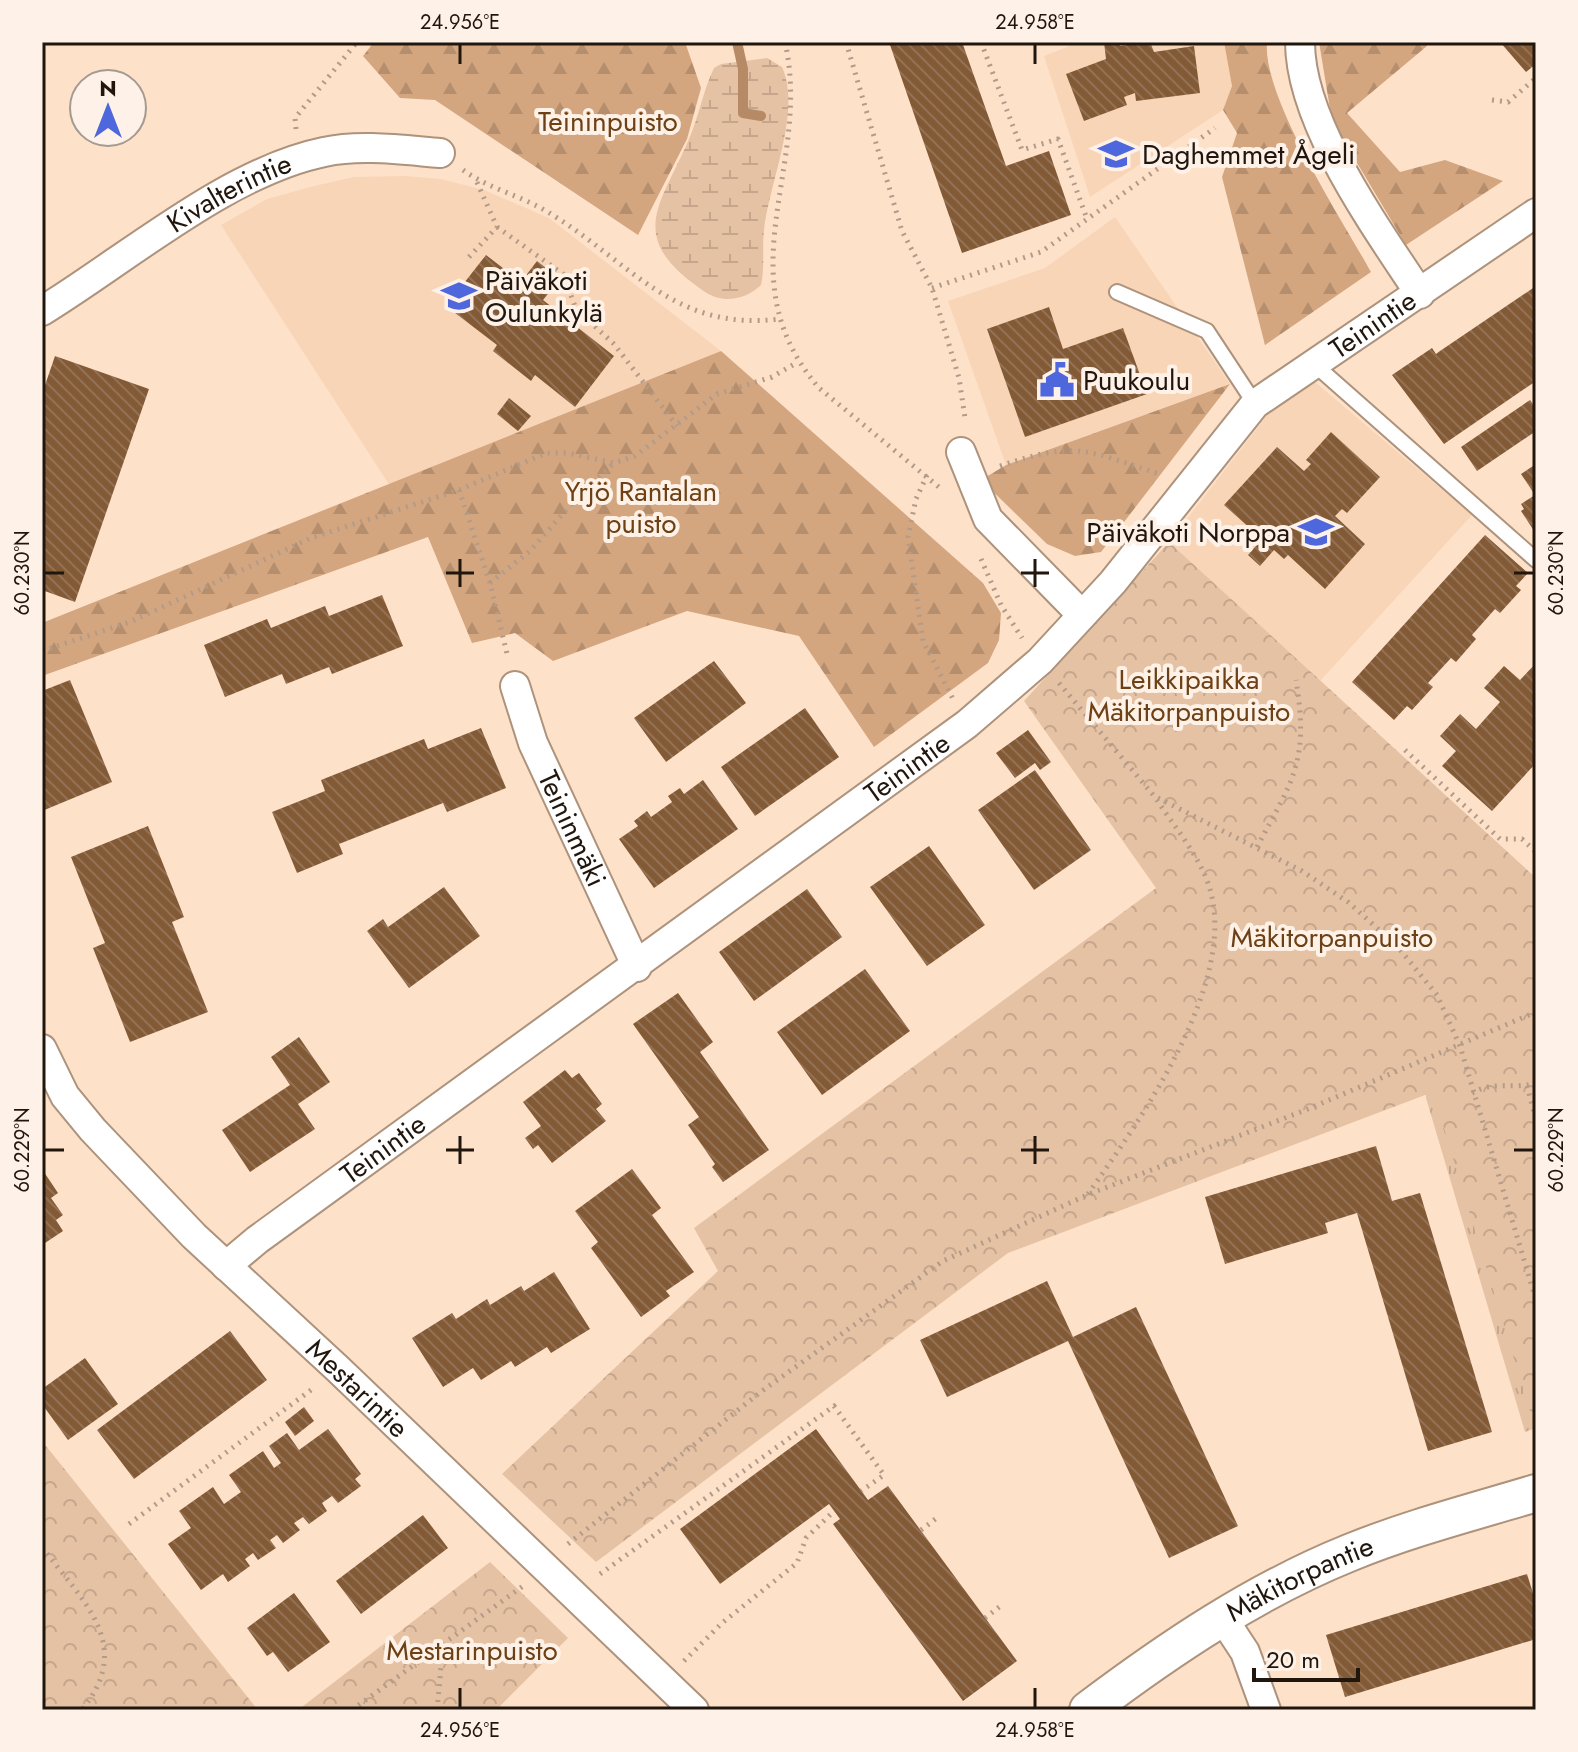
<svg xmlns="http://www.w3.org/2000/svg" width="1578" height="1752" font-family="Jost,sans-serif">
<defs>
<pattern id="grass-tufts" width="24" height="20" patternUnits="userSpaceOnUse" patternTransform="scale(2)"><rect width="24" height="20" fill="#e6c2a4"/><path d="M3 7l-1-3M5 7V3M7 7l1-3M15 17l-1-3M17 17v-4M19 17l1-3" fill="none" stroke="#c5a68c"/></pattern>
<pattern id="forest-firs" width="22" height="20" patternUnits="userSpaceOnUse" patternTransform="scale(2)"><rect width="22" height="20" fill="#d3a680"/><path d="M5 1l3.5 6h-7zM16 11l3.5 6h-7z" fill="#b58e6d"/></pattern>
<pattern id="wetland-marsh" width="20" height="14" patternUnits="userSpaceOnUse" patternTransform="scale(2)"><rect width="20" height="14" fill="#e6c2a4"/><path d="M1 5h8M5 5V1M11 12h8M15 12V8" fill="none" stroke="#c5a68c"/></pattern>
<pattern id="park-crowns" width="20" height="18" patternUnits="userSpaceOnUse" patternTransform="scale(2)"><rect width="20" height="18" fill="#e6c2a4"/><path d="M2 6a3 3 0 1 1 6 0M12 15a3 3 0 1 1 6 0" fill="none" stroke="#c5a68c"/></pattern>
<pattern id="building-back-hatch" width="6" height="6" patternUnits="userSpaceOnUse" patternTransform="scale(2)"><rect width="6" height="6" fill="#835a36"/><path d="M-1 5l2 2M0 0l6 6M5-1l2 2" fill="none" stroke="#917256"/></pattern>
</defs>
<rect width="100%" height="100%" fill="#fee1c9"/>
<!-- built -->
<path fill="#f9d5b8" d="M1079 42H1224L1232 86 1223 110 1090 197 1044 56Z
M404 176 441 179 484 190 549 218 721 351 390 486 221 225 267 199 314 186 354 177Z
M1115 217 1230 384 1006 465 948 301 1045 268Z
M1315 382 1472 515 1320 681 1169 542 1272 409Z"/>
<!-- grass -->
<path fill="url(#grass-tufts)" d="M1437 1062 1536 1428 1525 1432 1426 1098V1073Z"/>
<!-- forest -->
<path fill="url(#forest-firs)" d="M374 42H685L701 88 687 139 638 235 435 100 400 98 363 56Z
M1224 42H1267C1262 97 1342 220 1371 272L1265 345 1222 177 1237 133 1223 110 1232 86Z
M1319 42H1424L1427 46 1347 113 1400 172 1445 160 1503 181 1406 245 1332 121Z
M721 351 983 583 1001 613 999 640 988 663 874 747 799 636 687 611 553 661 515 633 472 643 428 537 42 676V623Z
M1230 384 1101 552 1075 556 1047 544 981 480 1006 465Z"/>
<!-- wetland -->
<path fill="url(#wetland-marsh)" d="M767 58 782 67C802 111 769 183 764 230 762 249 765 267 761 285 745 300 723 304 705 292 624 237 660 207 689 139 699 116 703 91 714 68L721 64Z"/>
<!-- park -->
<path fill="url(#park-crowns)" d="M1169 542 1536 878V1431L1433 1092 1008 1253 596 1562 502 1474 718 1271 694 1228 1156 888 1024 701Z
M42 1441 258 1710H42Z
M490 1562 568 1638 496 1710H298Z"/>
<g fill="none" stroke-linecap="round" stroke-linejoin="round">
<!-- stream -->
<path stroke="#b68a65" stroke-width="10" d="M737 42 743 69V113L761 116"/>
</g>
<!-- building -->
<path fill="url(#building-back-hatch)" d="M889 42H962L1006 166 1049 151 1071 215 962 253Z
M1104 42H1119L1120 46 1150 42 1154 52 1194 46 1200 93 1136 101 1135 93 1124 97 1127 105 1084 121 1066 74 1106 59Z
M1500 42H1536V64L1526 72Z
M486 255 521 282 537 261 560 279 543 300 614 356 575 407 535 375 531 381 493 351 497 345 446 306Z
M1536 286V381L1444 444 1392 375 1432 348 1436 354 1440 351Z
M1049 307 1063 349 1123 328 1147 394 1025 437 987 329Z
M55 356 149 389 75 602 42 590V394Z
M509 398 531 416 518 431 497 414Z
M1530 400 1536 408V431L1477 471 1461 447Z
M1331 432 1380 477 1347 513 1342 509 1335 516 1365 544 1325 589 1288 555 1284 559 1274 550 1260 566 1248 555 1262 539 1224 505 1277 447 1304 471 1311 464 1306 460Z
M1536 464V534L1521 511 1524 509 1521 504 1535 495 1521 474Z
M1485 535 1528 573 1516 586 1521 590 1500 613 1495 609 1472 635 1476 639 1456 662 1451 658 1428 683 1433 687 1412 710 1407 706 1394 720 1352 682Z
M382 595 403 646 332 674 329 667 286 684 282 674 225 697 204 645 267 619 271 628 325 606 329 616Z
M714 661 746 703 666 762 634 718Z
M1536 663V763L1492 811 1442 766 1456 751 1440 736 1460 714 1476 729 1500 702 1484 688 1504 666 1520 680Z
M70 680 112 782 42 811V691Z
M805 708 839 757 755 816 721 767Z
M481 728 506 788 447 812 443 803 339 844 343 854 297 873 272 812 325 791 321 780 424 739 428 749Z
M1028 730 1051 762 1040 770 1035 763 1015 778 996 753Z
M1035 770 1091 850 1034 890 978 810Z
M703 780 738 829 654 888 619 839 638 826 634 821 647 811 651 817 672 802 668 796 680 788 684 794Z
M148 826 184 917 172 922 208 1012 130 1042 93 948 105 943 71 857Z
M929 846 985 925 927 966 870 887Z
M444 887 480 936 409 988 367 931 383 919 388 927Z
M807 889 842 937 754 1001 719 952Z
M865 969 910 1031 822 1095 777 1032Z
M678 993 713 1042 700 1052 769 1150 723 1182 712 1167 715 1164 688 1125 699 1117 633 1024Z
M299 1037 330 1082 298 1104 315 1129 250 1172 222 1130 290 1085 271 1057Z
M565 1070 572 1078 579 1073 602 1104 596 1109 606 1121 552 1163 538 1145 533 1149 525 1138 541 1126 523 1102Z
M1376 1146 1392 1201 1420 1193 1492 1432 1428 1451 1357 1213 1325 1223 1328 1233 1225 1264 1205 1197Z
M42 1169 58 1193 51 1198 63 1215 56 1220 63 1231 42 1245Z
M632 1169 661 1208 652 1215 694 1272 666 1291 670 1296 641 1317 591 1248 598 1242 575 1211Z
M554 1272 590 1329 551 1353 547 1347 515 1367 511 1361 481 1380 473 1368 443 1387 412 1338 452 1313 456 1319 487 1299 490 1305 521 1286 524 1291Z
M1047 1281 1073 1337 1136 1307 1238 1526 1169 1558 1068 1341 947 1397 920 1340Z
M230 1331 267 1380 134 1479 97 1430Z
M85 1358 118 1404 68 1440 42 1404V1389Z
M304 1407 314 1421 295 1436 285 1422Z
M328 1429 361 1474 355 1479 361 1486 338 1503 332 1496 322 1503 327 1511 309 1524 303 1517 294 1523 300 1530 283 1543 277 1535 270 1540 276 1548 258 1560 253 1553 245 1559 250 1566 228 1582 223 1574 201 1590 168 1544 191 1528 179 1511 213 1487 224 1504 241 1492 229 1475 263 1451 274 1468 281 1463 269 1446 287 1433 299 1450Z
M816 1429 868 1500 888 1486 1017 1661 963 1701 833 1524 840 1519 829 1504 720 1584 680 1529Z
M423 1515 448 1548 361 1614 336 1581Z
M1527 1574 1536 1603V1639L1345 1697 1326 1635Z
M294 1593 330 1642 288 1672 273 1652 267 1656 247 1628Z"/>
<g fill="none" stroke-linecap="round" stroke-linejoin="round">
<!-- service casing -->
<g stroke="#ad927c" stroke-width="18">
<path id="service" d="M1117 292 1207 331 1255 404
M1314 364 1536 560"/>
</g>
<!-- minor casing -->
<g stroke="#ad927c" stroke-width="32">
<g id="minor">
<path d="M1300 42C1300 123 1376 227 1420 294"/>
<path id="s1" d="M42 311C127 259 227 172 324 152 360 144 403 150 440 153"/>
<path d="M961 452 988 519 1082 615"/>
<path id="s2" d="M515 686 533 743 637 967"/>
<path id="s3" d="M42 1049 65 1096 93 1130 194 1236 338 1369 694 1710"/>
<path id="s4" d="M226 1266 257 1240 967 724 1040 661 1113 582 1255 404 1536 213"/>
<path d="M1222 1617 1245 1652 1266 1710"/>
</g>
</g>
<!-- tertiary casing -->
<g stroke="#ad927c" stroke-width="40">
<g id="tertiary">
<path id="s5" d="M1088 1710C1169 1649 1255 1591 1349 1553 1410 1528 1473 1512 1536 1493"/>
</g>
</g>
<!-- path -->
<path stroke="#b29b89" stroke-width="5" stroke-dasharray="2 6" stroke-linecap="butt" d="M785 42C813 166 722 275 819 388L940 488
M846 42 902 231 932 288 959 378 965 418
M981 42 1022 150 1058 139 1087 219
M1492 100 1508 102 1536 78
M296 129 295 118 357 42
M463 170C489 189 523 196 551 214 631 263 675 332 779 319
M497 227 563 274 576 309 614 344 677 426
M469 257 497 227 476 180
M932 288 1041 252 1215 128
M1000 466C1077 440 1085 450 1159 474
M927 475 916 499 908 537 923 641 953 699
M459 490 490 583 508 658
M981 559 1001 605 1022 638
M490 583 530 551 583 491 614 463
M42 651 130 622 311 538 459 490 546 453H568L614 463 635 456 717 394 772 377 798 362
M1059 683 1154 796 1302 871 1348 902 1397 946 1437 995 1460 1046 1536 1300
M1405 750 1500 839H1522L1536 852
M1257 847C1294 778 1309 761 1296 680
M1527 1086 1536 1120
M1472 1093C1495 1080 1511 1090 1536 1083
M1088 1194C1141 1119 1240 980 1209 886 1199 855 1172 824 1155 797
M129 1524 315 1387
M921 1530 938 1517
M568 1544 762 1391 943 1261 1087 1195 1308 1109 1536 1012
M42 1547C83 1602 135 1644 82 1710
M600 1574 834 1406 884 1475 861 1491
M985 1618 1003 1604
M684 1661 722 1623 797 1563 806 1538 834 1511
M352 1710 523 1586
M437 1710 443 1645"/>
<!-- service -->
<use href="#service" stroke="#fff" stroke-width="14"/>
<!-- minor -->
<use href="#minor" stroke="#fff" stroke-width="28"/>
<!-- tertiary -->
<use href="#tertiary" stroke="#fff" stroke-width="36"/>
</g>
<!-- ticks -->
<path fill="none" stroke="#20160d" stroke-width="3" d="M460 44V64M1035 44V64M460 559V587M1035 559V587M44 573H64M446 573H474M1021 573H1049M1514 573H1534M460 1136V1164M1035 1136V1164M44 1150H64M446 1150H474M1021 1150H1049M1514 1150H1534M460 1688V1708M1035 1688V1708"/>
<!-- icons -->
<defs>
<g id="school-bare" transform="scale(2.76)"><path d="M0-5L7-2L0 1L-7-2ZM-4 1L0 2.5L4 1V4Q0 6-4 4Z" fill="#4f67dc" stroke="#fef2e8" stroke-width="2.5" paint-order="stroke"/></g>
<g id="civic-bare" transform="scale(2.76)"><path d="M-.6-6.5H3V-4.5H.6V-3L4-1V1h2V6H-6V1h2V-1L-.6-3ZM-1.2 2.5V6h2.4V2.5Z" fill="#4f67dc" stroke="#fef2e8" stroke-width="2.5" paint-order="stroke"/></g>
</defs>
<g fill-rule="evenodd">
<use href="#school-bare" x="1116" y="154"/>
<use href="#school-bare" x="459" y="296"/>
<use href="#civic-bare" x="1057" y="380"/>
<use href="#school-bare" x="1316" y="532"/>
</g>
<g text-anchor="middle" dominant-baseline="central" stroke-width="8" stroke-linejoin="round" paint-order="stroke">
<!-- park labels -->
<g font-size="28" fill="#6d4115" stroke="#fef2e8">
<text x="608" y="121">Teininpuisto</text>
<text x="641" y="491">Yrjö Rantalan<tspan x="641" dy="32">puisto</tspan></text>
<text x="1189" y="679">Leikkipaikka<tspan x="1189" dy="32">Mäkitorpanpuisto</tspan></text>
<text x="1332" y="937">Mäkitorpanpuisto</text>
<text x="472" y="1650">Mestarinpuisto</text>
</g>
<!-- poi labels -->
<g font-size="28" fill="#20160d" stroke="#fef2e8" text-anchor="start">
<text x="1142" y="154">Daghemmet Ågeli</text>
<text x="485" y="280">Päiväkoti<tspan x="485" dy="32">Oulunkylä</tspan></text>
<text x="1083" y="380">Puukoulu</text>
<text x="1290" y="532" text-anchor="end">Päiväkoti Norppa</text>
</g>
<!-- street labels -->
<g font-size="28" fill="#20160d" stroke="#fef2e8">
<text stroke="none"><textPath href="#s1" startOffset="222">Kivalterintie</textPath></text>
<text stroke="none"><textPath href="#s4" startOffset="1492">Teinintie</textPath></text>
<text stroke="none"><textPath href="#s4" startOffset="844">Teinintie</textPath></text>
<text stroke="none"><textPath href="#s2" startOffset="154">Teininmäki</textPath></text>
<text stroke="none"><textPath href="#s4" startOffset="196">Teinintie</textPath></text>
<text stroke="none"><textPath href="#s3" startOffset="466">Mestarintie</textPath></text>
<text stroke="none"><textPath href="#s5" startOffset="250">Mäkitorpantie</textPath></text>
</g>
</g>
<!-- border -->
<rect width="1578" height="1752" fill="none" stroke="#fef2e8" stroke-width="88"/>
<!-- north arrow -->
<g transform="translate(108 108)"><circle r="38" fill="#fef2e8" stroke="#a59a90" stroke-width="2"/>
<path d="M0-6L14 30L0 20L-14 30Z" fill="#4f67dc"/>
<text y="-12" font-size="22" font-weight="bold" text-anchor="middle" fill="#20160d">N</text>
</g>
<!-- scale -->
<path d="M1254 1668v12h104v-12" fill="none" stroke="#20160d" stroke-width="4"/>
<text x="1266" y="1668" font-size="24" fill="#20160d" stroke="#fef2e8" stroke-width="6" paint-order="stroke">20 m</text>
<rect x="44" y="44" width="1490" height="1664" fill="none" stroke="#20160d" stroke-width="3"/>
<g font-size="20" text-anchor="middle" fill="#20160d">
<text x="460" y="29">24.956°E</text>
<text x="1035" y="29">24.958°E</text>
<text transform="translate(22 573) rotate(-90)" y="7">60.230°N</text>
<text transform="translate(1556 573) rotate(-90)" y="7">60.230°N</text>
<text transform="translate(22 1150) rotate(-90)" y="7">60.229°N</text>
<text transform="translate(1556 1150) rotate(-90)" y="7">60.229°N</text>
<text x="460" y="1737">24.956°E</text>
<text x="1035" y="1737">24.958°E</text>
</g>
</svg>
